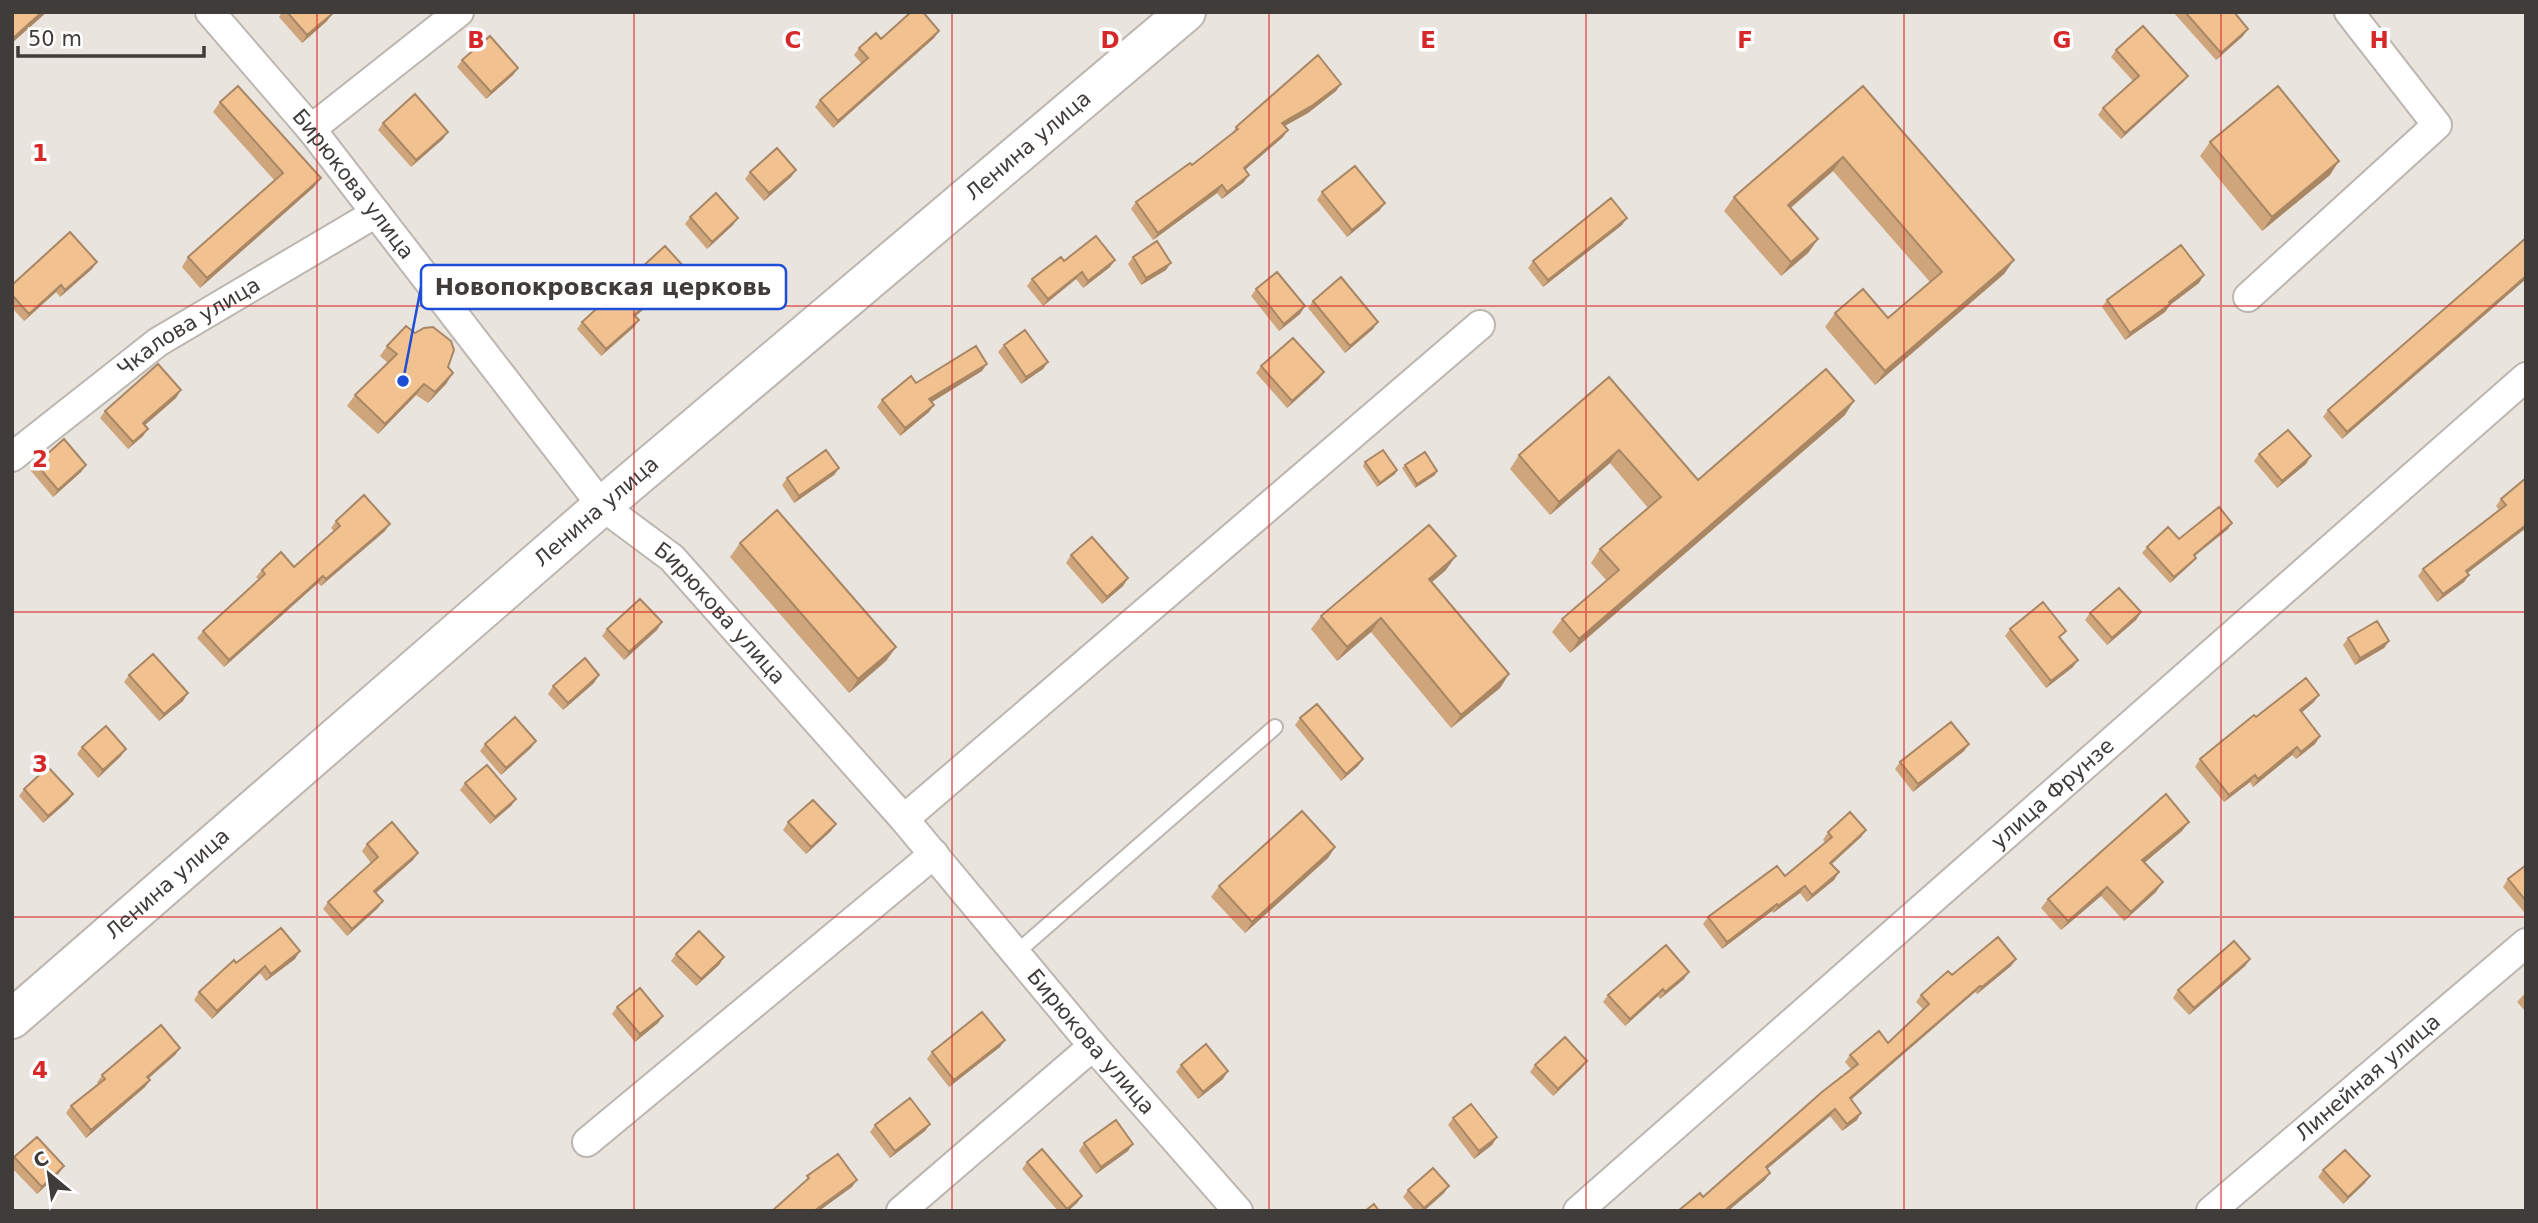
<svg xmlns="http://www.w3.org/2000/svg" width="2538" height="1223" font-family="'DejaVu Sans',sans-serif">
<rect width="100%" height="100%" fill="#eae4de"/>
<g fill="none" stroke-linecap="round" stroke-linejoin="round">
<!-- service casing -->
<g stroke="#bcb6b0" stroke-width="18">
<path id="service" d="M1016 953 1275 727"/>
</g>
<!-- minor casing -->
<g stroke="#bcb6b0" stroke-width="32">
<g id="minor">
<path id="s1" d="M210 12 311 129 602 506 672 558 904 819 1093 1046 1238 1211"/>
<path d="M311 129 459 12"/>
<path d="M2248 297 2437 125 2349 12"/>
<path id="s2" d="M12 457 158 342 376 213"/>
<path d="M904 819 1480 325"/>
<path d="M587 1142 934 854"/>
<path d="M901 1211 1093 1046"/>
<path id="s3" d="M1578 1211 2526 377"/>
<path id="s4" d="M2211 1211 2526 943"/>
</g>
</g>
<!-- primary casing -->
<g stroke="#bcb6b0" stroke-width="42">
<g id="primary">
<path id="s5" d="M12 1019 602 506 1186 12"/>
</g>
</g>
<!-- service -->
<use href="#service" stroke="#fff" stroke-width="14"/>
<!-- minor -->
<use href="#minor" stroke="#fff" stroke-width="28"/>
<!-- primary -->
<use href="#primary" stroke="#fff" stroke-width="38"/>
</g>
<!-- wall -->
<path fill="#cfa67c" d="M282 12H330L332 14 327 21 302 43 279 17Z
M2173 12H2234L2243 36 2216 60Z
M939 31 934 38 833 128 815 107 820 100 861 63 854 55 859 48 881 39Z
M2116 50 2188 76 2183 82 2121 139 2098 115 2103 108 2133 81 2111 57Z
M462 60 518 68 513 75 486 99 457 67Z
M1341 84 1336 91 1308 113 1285 126 1288 130 1283 137 1245 170 1244 182 1222 199 1217 193 1153 240 1131 209 1136 202 1192 165 1232 134 1236 127Z
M1863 86 2014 260 2004 274 1875 385 1825 327 1835 313 1888 318 1930 282 1833 171 1791 208 1818 239 1808 253 1781 276 1724 211 1734 197Z
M220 102 314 187 200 288 182 267 188 257 275 181 213 112Z
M383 123 443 139 411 167 378 130Z
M2210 142 2330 175 2262 231 2200 156Z
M796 170 791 177 764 201 745 179 750 172Z
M1322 192 1380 210 1347 237 1317 200Z
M690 217 738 218 733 225 707 249 685 224Z
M1622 225 1543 287 1528 268 1533 261Z
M2526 238V279L2342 439 2323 417 2328 410Z
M1133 257 1166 270 1141 285 1128 264Z
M1064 261 1110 267 1083 288 1076 279 1043 306 1027 286 1032 279Z
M92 269 60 297 56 292 24 321 12 308V285Z
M686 269 681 277 635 316 639 320 634 327 601 356 577 329 582 322Z
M2199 283 2170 305 2165 312 2125 340 2102 307 2107 300Z
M1256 289 1305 306 1300 314 1279 331 1251 296Z
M1313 301 1373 329 1345 353 1308 308Z
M1004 345 1048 362 1043 369 1021 384 998 352Z
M387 346 448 367 453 373 446 384 428 403 416 395 378 434 347 406 355 395 388 363 380 356Z
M1261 366 1319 379 1287 408 1256 373Z
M982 371 931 402 929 412 900 436 877 407 882 400 916 383Z
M1609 377 1698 480 1845 415 1570 653 1552 632 1562 619 1607 581 1591 563 1600 549 1648 508 1610 463 1550 515 1510 469 1519 455Z
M176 398 145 425 143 436 128 449 100 418 105 411Z
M2259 454 2306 464 2277 488 2254 461Z
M1365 462 1397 470 1395 474 1377 487 1363 466Z
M36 464 86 465 81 472 53 497 31 471Z
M1405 465 1435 475 1415 488 1402 468Z
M839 468 834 475 794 503 782 485 787 478Z
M2526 478V528L2467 573 2469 575 2464 582 2437 602 2418 576 2423 569 2499 510 2496 506 2501 499Z
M336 521 385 531 321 586 318 583 224 667 197 638 203 631 259 580 256 577 262 570 294 567 334 531 331 528Z
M2232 523 2228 529 2195 556 2192 563 2170 583 2142 553 2147 547 2179 539Z
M740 543 896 647 886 661 849 693 730 557Z
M1071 555 1128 578 1123 586 1102 604 1066 563Z
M1446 570 1432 582 1509 674 1500 688 1451 728 1371 632 1337 661 1311 629 1321 616Z
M2141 612 2136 620 2107 645 2085 620 2090 613Z
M662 622 657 630 624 660 602 636 607 629Z
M2010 629 2073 667 2046 688 2005 636Z
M2348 638 2389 641 2384 648 2355 665 2343 645Z
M129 675 183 701 159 721 124 682Z
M594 683 563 710 548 694 553 686Z
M2314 702 2302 712 2320 736 2315 744 2296 759 2292 755 2253 787 2250 782 2224 802 2195 767 2200 759 2256 717Z
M1300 718 1363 759 1358 766 1341 781 1295 725Z
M485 744 531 748 501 775 480 751Z
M1969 744 1964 751 1913 792 1895 769 1900 762Z
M82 747 121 756 98 778 77 754Z
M465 783 516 799 511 806 490 824 460 790Z
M24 789 73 794 68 801 43 823 19 796Z
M788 822 831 831 806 854 783 830Z
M1866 830 1861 837 1832 864 1839 872 1834 880 1807 902 1800 893 1773 913 1772 911 1722 949 1703 924 1708 917 1785 876 1826 843 1823 840 1828 832Z
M2182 831 2144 863 2156 892 2124 921 2101 896 2061 930 2041 908 2048 899Z
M367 844 418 853 413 860 376 893 378 908 347 936 323 909 328 902 371 863 362 851Z
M1335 847 1328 858 1245 933 1211 897 1219 886Z
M2526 865V911L2524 912 2503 887 2508 879Z
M676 954 724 957 719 965 696 986 671 961Z
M295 959 266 981 260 973 212 1019 194 1000 199 992 236 963Z
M2016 959 2011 966 1977 994 1975 992 1851 1099 1857 1120 1842 1131 1830 1116 1767 1169 1765 1180 1728 1211H1678L1703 1197 1851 1069 1845 1062 1850 1055 1888 1043 1923 1009 1916 1002 1921 995 1952 975Z
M2250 959 2245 966 2189 1015 2173 998 2178 990Z
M1684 979 1660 999 1658 996 1625 1026 1603 1002 1608 995Z
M2526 992V1012L2517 1002Z
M617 1007 663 1016 658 1023 635 1042 612 1014Z
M1005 1040 1000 1047 949 1087 927 1059 932 1052Z
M180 1048 175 1055 149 1078 150 1080 145 1087 86 1138 66 1113 71 1106 99 1084 97 1083 102 1075Z
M1181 1065 1223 1079 1198 1099 1176 1072Z
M1535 1065 1582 1068 1553 1096 1530 1072Z
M1453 1118 1497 1137 1492 1145 1474 1159 1448 1125Z
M930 1124 925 1131 890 1158 870 1132 875 1125Z
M1084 1143 1128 1151 1096 1174 1079 1151Z
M14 1157 64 1166 59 1173 37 1194 12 1168V1160Z
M1027 1162 1082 1196 1077 1203 1068 1211H1058L1022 1169Z
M2323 1170 2365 1183 2343 1204 2318 1177Z
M1408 1190 1444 1193 1424 1211H1415L1403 1197Z"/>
<!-- shaded-wall -->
<path fill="#a98765" d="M42 12H47L12 43V39Z
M332 14 327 21 302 43 307 35Z
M2248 29 2243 36 2216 60 2221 53Z
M939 31 934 38 833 128 838 121Z
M518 68 513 75 486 99 491 92Z
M2188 76 2183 82 2121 139 2125 133Z
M1341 84 1336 91 1308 113 1277 130 1282 123Z
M1288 130 1283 137 1239 175 1244 168Z
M448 132 443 139 411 167 416 160Z
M1843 157 1833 171 1778 218 1788 205Z
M2339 161 2330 175 2262 231 2272 217Z
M796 170 791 177 764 201 769 193Z
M1249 175 1244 182 1222 199 1227 192Z
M321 178 314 187 200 288 207 278Z
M1222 185 1217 193 1153 240 1158 233Z
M1385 203 1380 210 1347 237 1352 230Z
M738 218 733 225 707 249 712 242Z
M1627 218 1622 225 1543 287 1548 280Z
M1818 239 1808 253 1781 276 1791 262Z
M1115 260 1110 267 1083 288 1088 281Z
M2014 260 2004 274 1875 385 1885 371Z
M97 262 92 269 60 297 65 290Z
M1171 263 1166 270 1141 285 1146 278Z
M686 269 681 277 629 322 634 315Z
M1082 272 1076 279 1043 306 1048 299Z
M2204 275 2199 283 2170 305 2165 312 2125 340 2130 333Z
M2526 276V279L2342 439 2347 432Z
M61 285 56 292 24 321 29 314Z
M1305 306 1300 314 1279 331 1284 324Z
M639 320 634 327 601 356 606 349Z
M1378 322 1373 329 1345 353 1350 346Z
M1048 362 1043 369 1021 384 1026 377Z
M987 364 982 371 924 407 929 399Z
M1324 372 1319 379 1287 408 1292 401Z
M453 373 446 384 428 403 435 392Z
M424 384 416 395 378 434 385 424Z
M181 390 176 398 138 431 143 423Z
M1854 401 1845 415 1570 653 1579 639Z
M934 405 929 412 900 436 905 428Z
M148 429 143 436 128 449 133 442Z
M1619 450 1610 463 1550 515 1559 502Z
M2311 456 2306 464 2277 488 2282 481Z
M86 465 81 472 53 497 58 490Z
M839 468 834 475 794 503 799 496Z
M1397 470 1395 474 1377 487 1380 483Z
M1437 471 1435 475 1415 488 1417 484Z
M2232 523 2228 529 2189 560 2194 555Z
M390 524 385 531 321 586 326 579Z
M2526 525V528L2461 578 2466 571Z
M1456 556 1446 570 1420 592 1429 579Z
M2196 558 2192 563 2170 583 2174 577Z
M2469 575 2464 582 2437 602 2443 594Z
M323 576 318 583 224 667 229 660Z
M1128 578 1123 586 1102 604 1107 597Z
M2141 612 2136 620 2107 645 2112 638Z
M1381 618 1371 632 1337 661 1347 647Z
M662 622 657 630 624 660 629 652Z
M2389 641 2384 648 2355 665 2360 658Z
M896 647 886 661 849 693 858 679Z
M2078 660 2073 667 2046 688 2051 681Z
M1509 674 1500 688 1451 728 1461 715Z
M599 675 594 683 563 710 568 703Z
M188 693 183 701 159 721 164 714Z
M2319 695 2314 702 2295 718 2300 710Z
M2320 736 2315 744 2296 759 2301 752Z
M536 741 531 748 501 775 506 768Z
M1969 744 1964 751 1913 792 1918 784Z
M2297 747 2292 755 2253 787 2258 779Z
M126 749 121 756 98 778 103 770Z
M1363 759 1358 766 1341 781 1346 774Z
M2255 775 2250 782 2224 802 2229 795Z
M73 794 68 801 43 823 48 816Z
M516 799 511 806 490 824 495 817Z
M2189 822 2182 831 2136 870 2142 860Z
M836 824 831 831 806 854 811 847Z
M1866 830 1861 837 1825 870 1830 863Z
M1335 847 1328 858 1245 933 1252 922Z
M418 853 413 860 369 899 374 891Z
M1839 872 1834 880 1807 902 1812 895Z
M2163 882 2156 892 2124 921 2131 912Z
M1805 886 1800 893 1773 913 1778 906Z
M2107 887 2101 896 2061 930 2068 921Z
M383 901 378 908 347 936 352 929Z
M1777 904 1772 911 1722 949 1727 942Z
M300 951 295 959 266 981 271 974Z
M724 957 719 965 696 986 701 979Z
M2016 959 2011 966 1977 994 1982 987Z
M2250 959 2245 966 2189 1015 2194 1008Z
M265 966 260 973 212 1019 217 1011Z
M1689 972 1684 979 1660 999 1665 992Z
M1980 986 1975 992 1845 1105 1850 1098Z
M1663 989 1658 996 1625 1026 1630 1019Z
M663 1016 658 1023 635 1042 640 1034Z
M1005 1040 1000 1047 949 1087 954 1080Z
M180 1048 175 1055 142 1084 147 1077Z
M1587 1061 1582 1068 1553 1096 1558 1089Z
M1228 1071 1223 1079 1198 1099 1203 1092Z
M150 1080 145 1087 86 1138 91 1130Z
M1835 1109 1830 1116 1761 1174 1766 1167Z
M1861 1113 1857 1120 1842 1131 1847 1124Z
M930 1124 925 1131 890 1158 895 1151Z
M1497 1137 1492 1145 1474 1159 1479 1151Z
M1133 1144 1128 1151 1096 1174 1101 1167Z
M64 1166 59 1173 37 1194 42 1187Z
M1770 1173 1765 1180 1728 1211H1724Z
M2370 1176 2365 1183 2343 1204 2348 1197Z
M857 1180 852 1187 819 1211H814Z
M1449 1186 1444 1193 1424 1211H1422Z
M1082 1196 1077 1203 1068 1211H1066Z"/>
<!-- building -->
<path fill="#f1c190" stroke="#a98765" stroke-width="2" d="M12 12H42L12 39Z
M287 12H330L332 14 307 35Z
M911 12H923L939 31 838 121 820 100 868 58 859 48 876 33 881 39Z
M2185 12H2234L2248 29 2221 53Z
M2143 26 2188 76 2125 133 2103 108 2139 76 2116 50Z
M490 36 518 68 491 92 462 60Z
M1318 55 1341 84 1313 105 1282 123 1288 130 1244 168 1249 175 1227 192 1222 185 1158 233 1136 202 1190 163 1192 165 1238 129 1236 127Z
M238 86 321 178 207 278 188 257 283 173 220 102Z
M1863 86 2014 260 1885 371 1835 313 1863 289 1888 318 1942 272 1843 157 1788 205 1818 239 1791 262 1734 197Z
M2278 86 2339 161 2272 217 2210 142Z
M415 94 448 132 416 160 383 123Z
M777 148 796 170 769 193 750 172Z
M1355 166 1385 203 1352 230 1322 192Z
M716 193 738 218 712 242 690 217Z
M1611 198 1627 218 1548 280 1533 261Z
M70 232 97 262 65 290 61 285 29 314 12 295V285Z
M1096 236 1115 260 1088 281 1082 272 1048 299 1032 279 1061 257 1064 261Z
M2526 238V276L2347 432 2328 410Z
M1157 241 1171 263 1146 278 1133 257Z
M2181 245 2204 275 2169 302 2170 304 2130 333 2107 300Z
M665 246 686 269 634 315 639 320 606 349 582 322Z
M1277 272 1305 306 1284 324 1256 289Z
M1341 277 1378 322 1350 346 1313 301Z
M406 326 415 333 424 328 433 327 451 341 454 350 448 367 453 373 435 392 424 384 385 424 355 395 397 354 387 346Z
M1025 330 1048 362 1026 377 1004 345Z
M1293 338 1324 372 1292 401 1261 366Z
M976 346 987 364 929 399 934 405 905 428 882 400 911 376 916 383Z
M158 364 181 390 143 423 148 429 133 442 105 411Z
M1826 369 1854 401 1579 639 1562 619 1619 570 1600 549 1661 497 1619 450 1559 502 1519 455 1609 377 1698 480Z
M2288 430 2311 456 2282 481 2259 454Z
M64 439 86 465 58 490 36 464Z
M826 450 839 468 799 496 787 478Z
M1383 450 1397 470 1380 483 1365 462Z
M1425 452 1437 471 1417 484 1405 465Z
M2526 478V525L2466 571 2469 575 2443 594 2423 569 2506 505 2501 499Z
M364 495 390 524 326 579 323 576 229 660 203 631 265 574 262 570 281 552 294 567 340 526 336 521Z
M2219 507 2232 523 2194 555 2196 558 2174 577 2147 547 2168 527 2179 539Z
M777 510 896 647 858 679 740 543Z
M1429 525 1456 556 1429 579 1509 674 1461 715 1381 618 1347 647 1321 616Z
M1092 537 1128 578 1107 597 1071 555Z
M2119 588 2141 612 2112 638 2090 613Z
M640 599 662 622 629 652 607 629Z
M2043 602 2066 631 2059 637 2078 660 2051 681 2010 629Z
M2377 621 2389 641 2360 658 2348 638Z
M153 654 188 693 164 714 129 675Z
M585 658 599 675 568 703 553 686Z
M2306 678 2319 695 2300 710 2320 736 2301 752 2297 747 2258 779 2255 775 2229 795 2200 759 2254 715 2256 717Z
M1317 704 1363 759 1346 774 1300 718Z
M515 717 536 741 506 768 485 744Z
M1951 722 1969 744 1918 784 1900 762Z
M106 726 126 749 103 770 82 747Z
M487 765 516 799 495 817 465 783Z
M48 767 73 794 48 816 24 789Z
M2166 794 2189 822 2142 860 2163 882 2131 912 2107 887 2068 921 2048 899Z
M813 800 836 824 811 847 788 822Z
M1302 811 1335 847 1252 922 1219 886Z
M1850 812 1866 830 1830 863 1839 872 1812 895 1805 886 1778 906 1777 904 1727 942 1708 917 1777 866 1785 876 1832 837 1828 832Z
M392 822 418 853 374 891 383 901 352 929 328 902 378 857 367 844Z
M2526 865V901L2508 879Z
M281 928 300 951 271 974 265 966 217 1011 199 992 234 960 236 963Z
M699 931 724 957 701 979 676 954Z
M1998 937 2016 959 1982 987 1980 986 1850 1098 1861 1113 1847 1124 1835 1109 1766 1167 1770 1173 1724 1211H1678L1700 1193 1703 1197 1822 1092 1858 1064 1850 1055 1879 1031 1888 1043 1929 1004 1921 995 1948 971 1952 975Z
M2234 941 2250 959 2194 1008 2178 990Z
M1666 945 1689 972 1665 992 1663 989 1630 1019 1608 995Z
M640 988 663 1016 640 1034 617 1007Z
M982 1012 1005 1040 954 1080 932 1052Z
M161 1025 180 1048 147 1077 150 1080 91 1130 71 1106 105 1079 102 1075Z
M1565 1037 1587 1061 1558 1089 1535 1065Z
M1206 1044 1228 1071 1203 1092 1181 1065Z
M910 1098 930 1124 895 1151 875 1125Z
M1471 1104 1497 1137 1479 1151 1453 1118Z
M1116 1120 1133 1144 1101 1167 1084 1143Z
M37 1137 64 1166 42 1187 14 1157Z
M1042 1149 1082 1196 1067 1209 1027 1162Z
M2345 1150 2370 1176 2348 1197 2323 1170Z
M838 1154 857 1180 814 1211H772L809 1178 807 1176Z
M1433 1168 1449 1186 1424 1208 1408 1190Z
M1374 1204 1379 1211H1365Z"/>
<!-- grid -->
<path fill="none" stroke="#d62828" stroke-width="2" stroke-opacity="0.55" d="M317 12V1211M634 12V1211M952 12V1211M1269 12V1211M1586 12V1211M1904 12V1211M2221 12V1211M12 306H2526M12 612H2526M12 917H2526"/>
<g text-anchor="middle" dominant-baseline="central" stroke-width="7" stroke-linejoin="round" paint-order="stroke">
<!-- street labels -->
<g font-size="21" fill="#3f3c3a" stroke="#fff">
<text stroke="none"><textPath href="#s5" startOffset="1340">Ленина улица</textPath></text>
<text stroke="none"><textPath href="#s1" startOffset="224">Бирюкова улица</textPath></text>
<text stroke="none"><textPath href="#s2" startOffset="220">Чкалова улица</textPath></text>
<text stroke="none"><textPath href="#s5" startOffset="774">Ленина улица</textPath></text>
<text stroke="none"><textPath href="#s1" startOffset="791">Бирюкова улица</textPath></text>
<text stroke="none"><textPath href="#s3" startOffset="632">улица Фрунзе</textPath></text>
<text stroke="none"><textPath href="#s5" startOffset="206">Ленина улица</textPath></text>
<text stroke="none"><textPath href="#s1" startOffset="1358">Бирюкова улица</textPath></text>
<text stroke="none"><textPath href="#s4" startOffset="206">Линейная улица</textPath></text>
</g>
</g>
<g font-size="23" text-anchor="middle" font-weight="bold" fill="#d62828" stroke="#fff" stroke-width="7" stroke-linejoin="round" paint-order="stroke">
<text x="476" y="48">B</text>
<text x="793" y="48">C</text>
<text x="1110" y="48">D</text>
<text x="1428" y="48">E</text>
<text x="1745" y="48">F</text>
<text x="2062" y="48">G</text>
<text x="2379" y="48">H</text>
<text x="40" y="161">1</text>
<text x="40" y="467">2</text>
<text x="40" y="772">3</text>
<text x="40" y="1078">4</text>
</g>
<!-- callouts -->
<path fill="none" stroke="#1d4ed8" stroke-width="2.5" d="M403 381L421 287"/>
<circle fill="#1d4ed8" stroke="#fff" stroke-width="2.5" cx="403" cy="381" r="7"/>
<rect fill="#fff" stroke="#1d4ed8" stroke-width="2.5" x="421" y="265" width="365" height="44" rx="7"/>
<g font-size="23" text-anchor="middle" font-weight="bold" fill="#3f3c3a">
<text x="603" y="295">Новопокровская церковь</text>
</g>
<!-- border -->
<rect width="2538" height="1223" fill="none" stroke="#3f3c3a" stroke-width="28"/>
<!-- north arrow -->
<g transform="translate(49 1174) rotate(331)" stroke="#ffffff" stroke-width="5" paint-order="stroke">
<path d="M0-5L12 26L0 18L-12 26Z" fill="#3f3c3a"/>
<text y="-10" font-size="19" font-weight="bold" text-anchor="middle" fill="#3f3c3a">С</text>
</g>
<!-- scale -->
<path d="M18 46v10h186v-10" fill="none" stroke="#3f3c3a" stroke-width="3.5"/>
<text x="28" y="46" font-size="21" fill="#3f3c3a" stroke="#ffffff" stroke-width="5" paint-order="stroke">50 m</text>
</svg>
